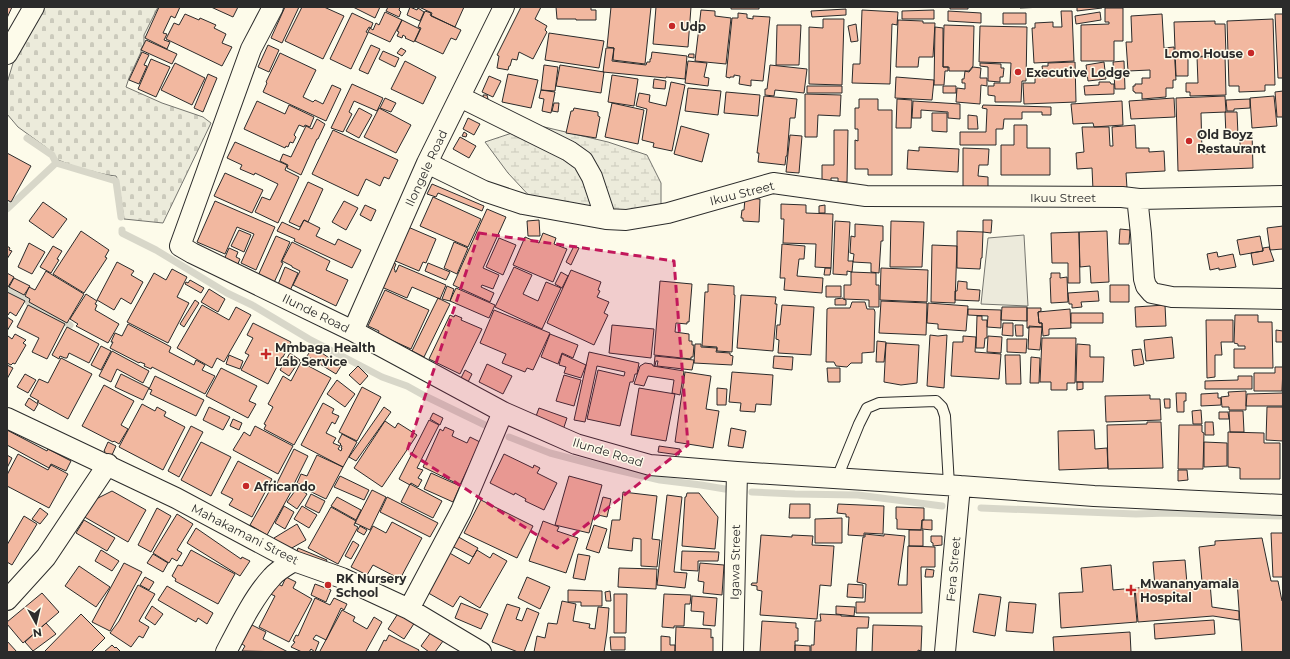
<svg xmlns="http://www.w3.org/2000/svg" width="1290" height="659" font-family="Montserrat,sans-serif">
<defs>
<pattern id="wetland-marsh" width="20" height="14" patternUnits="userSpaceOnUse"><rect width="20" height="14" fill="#ecebdb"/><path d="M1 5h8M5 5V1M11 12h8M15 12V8" fill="none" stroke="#cbcabc"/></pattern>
<pattern id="cemetery-stones" width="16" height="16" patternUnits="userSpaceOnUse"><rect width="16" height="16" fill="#ecebdb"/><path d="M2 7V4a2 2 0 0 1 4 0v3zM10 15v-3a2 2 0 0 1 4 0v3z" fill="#cbcabc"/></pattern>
</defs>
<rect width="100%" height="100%" fill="#fdfbea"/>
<!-- wetland -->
<path fill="url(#wetland-marsh)" stroke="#74746e" d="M536 125 608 142 647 155 661 183V205L633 211 535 202 508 173 485 142Z"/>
<!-- cemetery -->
<path fill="url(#cemetery-stones)" stroke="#74746e" d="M44 7H158L144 35V44L141 49V52L129 78 126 87 162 103 203 117 211 123 163 223 124 219 118 180 116 176 108 175 81 169 58 160 47 148 18 127 7 114V83L17 50Z"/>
<!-- parking -->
<path fill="#eceadb" stroke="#74746e" d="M1024 235 1028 306 981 304 988 238Z"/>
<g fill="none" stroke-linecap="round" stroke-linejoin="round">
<!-- stream -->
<path stroke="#d8d7c9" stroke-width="7" d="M27 138 52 155 56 163 116 181 121 217
M7 209 56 163
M122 230V233L156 250 227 293 252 305 309 339 361 366 382 377 407 386 425 396 489 427
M7 290 26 299 29 303 70 325
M509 437 550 453 596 465 660 480 701 485 725 489
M752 492 795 494 858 495 942 506
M981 508 1136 514 1167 513 1283 516"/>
</g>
<!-- building -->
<path fill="#f2b8a0" stroke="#2b2b2b" d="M7 7H12L7 18Z
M159 7H180L175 18 171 16 163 33 167 34 164 40 170 42 167 49 145 38Z
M211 7H238L233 17Z
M285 7H299L282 43 271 38Z
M302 7H324L344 16 323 59 285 41Z
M353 7H380L375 18Z
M388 7H400L399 10 401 12 399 17 386 11Z
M410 7 417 10 418 8 424 12 420 21 407 15Z
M419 7H464L455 27 431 16 432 13Z
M521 7H541L535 19 547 26 545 30 547 32 533 59 519 52 517 60 512 59 510 66H509L508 70 497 68 499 56 497 55Z
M556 7H591V10H596V20H576V19H557Z
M611 7H651L645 64 613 60 614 48 607 47Z
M656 7H691L688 47 653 44Z
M731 7H759V9H731Z
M950 7H968V9H950Z
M1020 7H1045L1020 8Z
M1077 7H1102V8L1077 11Z
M1105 8H1123V41H1114V61H1081V25L1109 24V22H1105Z
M846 9V15L812 17 811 11Z
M701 10 715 11V16L731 18 726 64 695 61Z
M862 10 898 12 897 25 892 24 890 84 852 83 853 64H860Z
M934 10V19H902V11Z
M425 11 431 13 430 15 461 30 456 40 451 38 443 54 415 41 421 28 418 27Z
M948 11 981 13V23L948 21Z
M1061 11H1072L1074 61 1034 63 1032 28H1035V23L1053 22V27H1062Z
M385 12 402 20 390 42 368 32 370 28 373 30 376 23 379 25Z
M1100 12 1101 20 1076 24 1075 16Z
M352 13 373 23 371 28 369 27 366 32 368 33 351 69 330 59Z
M738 13 747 14V18L753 19V16L770 17 763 81 751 80V86L739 84 740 76 734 75V77H730V78L726 77 732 18H738Z
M1003 13H1026V24H1003Z
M185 14 199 20 200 18 216 25 214 28 226 34 222 43 232 47 222 66 166 39 174 23 179 25Z
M1162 14 1164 48 1174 47 1176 80H1173V88H1166V97L1142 99V93H1135V92L1133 91V86H1135V84H1142V78H1150V70L1128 71 1126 42H1132L1131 16Z
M1275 14H1283V78H1278Z
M823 19H844L842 85 809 84V27L823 28Z
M1273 19 1275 85H1265V91L1239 92V86H1229L1227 21Z
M402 20 420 29 414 42 405 38 406 37 403 35 402 38 397 36 399 32 397 31Z
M898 20 923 21V23H935L933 57H919L918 67H896Z
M1215 21V24H1225L1226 55 1188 57V76H1176L1174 22Z
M856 24 858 41 851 42 848 26Z
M777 25H801L799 65H776Z
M944 25 974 26 973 66 969 71H949V67H943Z
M980 26 1027 27 1026 81H1022L1021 102H995V96L988 95V86H994V83H1010L1011 63 979 62Z
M935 27 943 28V67H948V71H945L944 85H934Z
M549 33 604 41 599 68 545 60Z
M146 40 177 54 172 64 141 50Z
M268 45 279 50 269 72 258 67Z
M371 45 380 49 368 74 359 70Z
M401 48 406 51 402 56 397 53Z
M606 48H614L612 61 646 65 647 62H650V59H651L652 52 687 56 685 79 666 77V78L603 72Z
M383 51 399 58 395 67 379 59Z
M142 52 149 55 144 65 147 66 139 84 129 80Z
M280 53 316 70 303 97 313 102 315 100 323 104 332 85 341 89 326 121 263 92 267 83 266 82Z
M689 54H694V58L688 57Z
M1225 56 1226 95 1190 96V92H1186V83H1198L1197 57Z
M151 59 170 67 156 97 138 89Z
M405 61 436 77 423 104 391 89Z
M688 61 707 63 704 77 709 78 708 86 685 83Z
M1124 61 1125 89H1115L1113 62Z
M1075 62 1076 102 1024 104 1023 83H1035V75L1043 74 1042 66H1048V63Z
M1104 62 1106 79 1088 81 1086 65Z
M175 63 205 78 192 105 161 90Z
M980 63 1001 64V68H1004L1003 77H1000V82L988 81V67L980 66Z
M544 65 558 67 555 91 541 90Z
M560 65 604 72 601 93 556 86Z
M770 65 807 69 804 93 775 90 774 96 765 95V89H767Z
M973 67 981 68 980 78H987V86L981 85 980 104 956 102 957 88 965 89V83H962V79H964L965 71 969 72Z
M208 74 217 78 203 112 194 108Z
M508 74 538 80 531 108 502 102Z
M612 75 638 79 634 106 608 102Z
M489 76 501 81 493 97 482 92Z
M896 77 934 80 932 100 895 98Z
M654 79 666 81 665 89 653 88Z
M671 82 685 85 672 151 653 147 654 143 642 140 647 109 636 106 639 93 650 95 649 102 666 106Z
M1099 82H1110L1111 84H1114V94L1085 95 1084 86 1099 85Z
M352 84 383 98 377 111 354 101 349 112 352 114 343 132 331 128Z
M807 86H842V93H807Z
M943 86H956V93H943Z
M688 88 721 91 718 115 685 111Z
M541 90 555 92 551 113 542 111 544 99 539 98Z
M1283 91V117H1277L1275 92Z
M726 92 760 95 758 116 724 113Z
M805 94 841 95 840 116 818 115 817 137H805Z
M483 95H487L488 99 484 100Z
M764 96 797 99 795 118H790L787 156H786L785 165 758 162 759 153H757Z
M1225 96 1226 112 1201 113 1202 152H1204L1205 154 1212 153 1211 149 1240 148V133H1252L1253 168 1178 171 1176 98Z
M1274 96 1277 126 1252 128 1250 98Z
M385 98 396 103 391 112 380 108Z
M1174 98 1175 117 1131 119 1129 101Z
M859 99H878V110H892V175H868V169H855V140L858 141V129H855V108H859Z
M897 99 912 100 911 128H896Z
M1250 99V108L1234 109V111H1227L1226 100Z
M257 101 285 114 289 105 314 117 310 127 305 125 304 127 299 125 294 135 296 137 293 143 290 142 288 147 286 146 285 148 244 129Z
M913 101 960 104V119L948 118V112L921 110V118H912Z
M1122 101 1123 125 1094 127 1093 123 1073 124 1071 104Z
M554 103H559L558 112 552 111Z
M612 103 644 110 638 144 605 137Z
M983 105 1051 107V115H1042V112H1022V119H1004L1003 129H996V145H960V132H986L987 109 982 108Z
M359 108 372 115 359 138 346 131Z
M379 108 411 125 396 153 364 137Z
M574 108 598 112V116L600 117 596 138 566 133 571 111H573Z
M1225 112H1237L1238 135 1226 136Z
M932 113H947V132L932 131Z
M968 115 977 116 978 129H968Z
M468 118 480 124 474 135 463 129Z
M317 119 325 124 318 139H317L301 175 287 168 288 165 280 161 283 154 291 157 306 126 312 129Z
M1014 125H1027V148H1050V175H1001V145H1014Z
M1135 125 1136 148H1149V152L1164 151 1165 171 1126 173 1127 188 1093 190 1092 168 1077 169 1076 153 1084 152 1082 127H1109L1110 146H1113L1112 127Z
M681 126 709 134 702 162 674 154Z
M333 130 398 160 389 179 384 177 380 186 366 179 358 196 312 174Z
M834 130H848L847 182H838V178H831V182L822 183V165H834Z
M464 132 467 134 466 137 462 136Z
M790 135 802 136 799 173 786 172Z
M460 137 476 146 469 158 453 149Z
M235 142 287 165 285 170 299 177 278 223 255 212 262 197 270 200 278 184 255 173 254 175 240 169 242 165 227 158Z
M919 147 959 149 958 172 907 169 908 150 919 151Z
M963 148 989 149 988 165H979L978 176 988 177V193L963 192Z
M7 153 31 166 11 202 7 200Z
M225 173 263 190 252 213 214 196Z
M308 182 323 189 308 222 304 220 300 227 289 222Z
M432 184 484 206 482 211 438 193 436 197 427 194Z
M433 197 481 219 468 247 420 226Z
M745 198 760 199 759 222 743 221V218H741L742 210H744Z
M215 201 275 227 256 270 241 263 254 234 237 227 225 254 197 242Z
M344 201 358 208 346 230 332 222Z
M43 202 67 219 53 238 29 221Z
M781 204 806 205V213L833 214 831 268 815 267 816 244 783 243 784 219H781Z
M365 205 376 210 371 221 360 215Z
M825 205V213H819V206Z
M487 209 506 217 483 268 499 275 493 289 482 285 481 287 494 293 490 302 453 285Z
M304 220 320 228 316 236 335 245 338 239 361 250 352 268 294 241 295 239 277 231 282 222 299 230Z
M539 220 540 236H528L527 221Z
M983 220H992L991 233 983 232Z
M835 221 850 222 848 261H853L852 272 847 271V275L833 274Z
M891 221 924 222 922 267H890Z
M855 224 883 226V241H881L879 273 871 272V263L853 262 854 254 850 253 851 236 855 237Z
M1283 226V249L1270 250 1267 228Z
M408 227 436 239 426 263 423 262 419 271 393 260Z
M1120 229 1130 230 1129 244H1119Z
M239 230 251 235 244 252 231 246Z
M81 231 109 250 105 257 107 258 84 293 53 274Z
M957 231 983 232 982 258H981L980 269 957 268Z
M1107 231 1109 282 1091 283 1090 266 1080 267 1079 232Z
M1079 232 1080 283H1068V263H1052L1051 233Z
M543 233 556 238 554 244 567 249 553 282 513 265 525 237 539 243Z
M276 236 290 242 281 262 283 263 272 287 256 280Z
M1260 236 1263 251 1240 255 1237 240Z
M499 238 516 245 503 275 486 267Z
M292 242 330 261 326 270 348 280 336 306 293 285 300 271 292 267V266L282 261Z
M454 242 468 248 457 274 444 268Z
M29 243 45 252 32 274 18 267Z
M782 244 805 246 804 259H799L797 276 823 278 822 293 784 290 785 278H780Z
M932 245 957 246 955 303 931 302Z
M7 246 10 248 9 250 12 251 7 259Z
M53 246 62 251 57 259 59 260 51 273 40 267Z
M574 246 579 248 571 265 566 262Z
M1269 247 1274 261 1253 265 1251 253 1263 251V248Z
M229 248 238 252 236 257 240 259 237 266 223 262Z
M1217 252 1218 257 1233 254 1236 267 1219 270V268L1210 270 1207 254Z
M387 261 396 264 394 269 395 270V272H396L399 265 446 285 440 299 412 287 407 298 377 285Z
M117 262 134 271 131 275 143 282 131 304 121 298 114 310 97 300Z
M428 263 450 272 446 280 425 271Z
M285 267 298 273 289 293 277 287Z
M514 267 532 275 523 294 538 301 546 282 561 288 542 329 495 307Z
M825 268H831L830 275H824Z
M881 268 928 270 927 302 880 300Z
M172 269 187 277 177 297 189 303 168 343 127 322 154 273 166 280Z
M571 270 601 282 598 290 600 291 597 297 609 302 604 313 608 315 594 345 547 323Z
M46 271 84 294 67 323 29 302 30 299 25 296 29 287 35 290Z
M561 272 568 276 562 288 555 284Z
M851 272 876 273V285H879V307H869V300L844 299V285H851Z
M7 273 14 277 8 287H7Z
M1051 273H1060V278L1067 277 1068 302 1051 303 1050 278H1051Z
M14 278 30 286 24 295 9 287Z
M190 280 204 288 201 293 185 284 186 282 188 283Z
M660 281 692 284 689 322H687V324L676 323 675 332 689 334V341H692V345H694L693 357H691V359L654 355Z
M958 281 967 282V289L980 290 979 301 955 300V291H957Z
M708 284 734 286V295H735L732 352 717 351V347L702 346 705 292H708Z
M1110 285H1129V302H1110Z
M447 286 454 289 450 301 442 299Z
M826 286H841V297H826Z
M456 288 495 305 489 318 450 301Z
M209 289 225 299 218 312 201 302Z
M385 290 429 310 411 349 378 334 379 331 368 326Z
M1098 291 1099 301 1081 302 1082 307 1072 308V304H1069L1068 293Z
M7 292 25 301 16 316 10 312 8 315 7 314Z
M86 294 97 301 95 304 97 305 95 310 119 324 108 343 76 326 78 324 70 319Z
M741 295 776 297 775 304H777L773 351 737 348Z
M438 298 450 304 424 357 412 351Z
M843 298V299L846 300V305H835V299Z
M195 300 199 303 184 327 180 324Z
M881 301 927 303 926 335 879 333Z
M852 302H865L867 309H874L875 312 874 352 862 353V363H851L847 367 836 366 834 362H826L827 309 829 308H850Z
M928 303 968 306 966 331 938 329V324L927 323Z
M28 305 65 324 47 359 32 352 39 338 17 327Z
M202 305 229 320 236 307 251 315 224 362 217 358 212 368 177 348Z
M782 305 814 307 811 355 778 353 779 340 776 339 777 325H780Z
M1165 305 1166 326 1136 327 1135 307Z
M1002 307H1027V321L1001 320Z
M1027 308H1041V311L1038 312 1039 323H1042V327L1029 326V328H1027Z
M968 309 1001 310V328L987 327 988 316 968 315Z
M1070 309 1071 328 1049 329V335L1043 336 1042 323H1039L1038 312Z
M494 310 550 333 533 370 527 368 525 372 502 363 506 354 480 343Z
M1071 313H1103V323H1071Z
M450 315 454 317 455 315 462 318 461 320 482 329 460 374 429 359Z
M1235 315H1258V322H1272L1273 368H1234V349H1245V346H1238V344L1234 343Z
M977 316H982V320H987V338H985L984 348H976Z
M7 317 13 321 7 331Z
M1206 320H1233V342H1221L1222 355H1215V377L1207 378Z
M253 323 291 342 283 357H282L268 384 241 370 249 355 245 353 253 338 247 335Z
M1003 323H1013V336L1002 335Z
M128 324 171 347 169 352 194 365 196 360 205 365 202 370 215 376 205 394 152 367 151 369 144 366 145 364 140 362 139 363 110 348 113 342H111L115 333 122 336Z
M612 325 654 329 651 358 609 353Z
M1015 325H1023V336H1016Z
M67 327 99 344 89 363 69 353 67 358H65L60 356 59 359 52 355Z
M1029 327H1042L1040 350 1028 349Z
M1276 330 1283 331V342H1276Z
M15 334 26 340 23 343 26 345 15 364 13 363 11 365 7 363V337L8 336 12 339Z
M550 334 578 345 573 358 562 353 558 364 541 357Z
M930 335 938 336 947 335 944 388 927 386Z
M963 336 976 337 975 352 1001 354 999 379 951 376 953 342H963Z
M988 336 1002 337 1001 353 987 352Z
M1172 337 1174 358 1146 361 1144 340Z
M1042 338H1076L1075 383H1067V390H1051V382H1040Z
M1007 339H1027L1026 353 1007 352Z
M877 341 886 342 884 362H876Z
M886 343 919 345 917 383 901 385 884 382Z
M695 344H701V347L717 348 716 352 730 353V355L733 356 732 365 694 363Z
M1077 344 1090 345V357H1104L1103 382H1076Z
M101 346 111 351 101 370 91 365Z
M313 347 341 366 336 374 307 356Z
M1141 349 1144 364 1134 366 1132 350Z
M112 351 149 371 143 383 117 369 111 382 99 376Z
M589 352 639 363 637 374H635L633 382H630L620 426 587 419 598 370 624 376 625 372 597 366 585 422 574 420Z
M290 353 300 360 289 376 280 370Z
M562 354 586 365 581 378 564 373 566 367 559 365Z
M229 355 243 361 240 369 226 364Z
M1005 355H1020L1021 384H1006Z
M655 356 694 360 692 370 657 366 658 361H656L655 366H654Z
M774 356 793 357 792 370 773 368Z
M1031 357 1040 358 1039 383H1030Z
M61 358 92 374 68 419 37 402 39 401 30 396 39 379 48 383Z
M301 362 331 378 294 445 264 429 266 425 264 424 273 407 268 404 283 376 291 381Z
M645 363 652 364 653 366 684 371 680 395 672 393 674 380 648 376 644 386 634 384 640 366Z
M487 364 512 376 503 394 479 382Z
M7 365 13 368 7 379Z
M358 366 368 376 360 385 349 375Z
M1275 367H1283L1282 391H1254V373H1275Z
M221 368 257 386 249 401 256 404 248 418 206 396Z
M827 368H840V382H828Z
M465 370 472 374 468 382 461 378Z
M685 372 711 376 706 409 719 411 713 448 675 442Z
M732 372 773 375 771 405 756 404 755 412 740 411 741 403 729 402Z
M25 374 36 380 28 393 17 387Z
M121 374 149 388 143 400 115 387Z
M564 375 581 380 574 406 556 401Z
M155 376 204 400 196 416 150 394 152 390 149 389Z
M1238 376H1252V389H1205V381L1238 380Z
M337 380 355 394 345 407 327 394Z
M1077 382H1083V389L1077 390Z
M104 385 134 401 121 425 128 429 119 444 114 441 113 442 82 426Z
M362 387 381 397 357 441 339 432Z
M639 388 675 394 666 441 631 435Z
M717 388 727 389 726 405H717Z
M1246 391V410H1229V407H1222L1221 397 1229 396 1228 392Z
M1176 393H1186V401H1184V412H1177Z
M1218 393V398H1221V405L1201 406V394Z
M1283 393V406H1246L1247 394Z
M1150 395V399H1160L1161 420 1106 422 1105 396Z
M29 398 38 404 34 411 25 405Z
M1164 399H1170V408H1165Z
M323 403 334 409 332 413 339 416 335 424 332 422 326 433 336 438 333 443 340 446 338 449 341 451 342 448H341L342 446 340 445 341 444 338 442 342 434 357 442 343 467 301 445Z
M142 404 155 411 157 407 166 412 164 416 185 427 163 470 119 447Z
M209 407 230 417 223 430 203 420Z
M384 407 391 412 356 461 349 457Z
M1267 407H1283V441L1266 440Z
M539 408 567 418 563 430 535 419Z
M1201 410 1202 424H1193L1192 411Z
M1229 411H1243L1244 432H1230Z
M1219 412H1228L1229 419H1219Z
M433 413 443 418 440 425 430 419Z
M233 419 242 423 239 430 230 426Z
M429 420 439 425 417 468 423 470 418 478 422 480 418 487 411 483 410 485 399 479Z
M385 421 395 428 398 423 417 435 382 487 354 468Z
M1147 422H1161L1163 468 1108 469 1107 425 1147 424Z
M1205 422H1213L1214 435H1205Z
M1179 425H1202V432L1204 433 1203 469H1178Z
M191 426 203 432 179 477 168 471Z
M255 426 293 446 278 474 233 450 244 432 250 436Z
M445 427 454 431 452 436 467 443 470 437 480 442 460 485 423 467 440 429 443 431Z
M731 428 746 431 743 448 728 446Z
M7 430 47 451 48 449 71 461 66 471 51 464 49 468 7 445Z
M1094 430 1095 449 1107 448 1108 468 1059 470 1058 431Z
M1228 432 1264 433V443H1280V479H1240V468L1228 467Z
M108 442 116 446 112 455 111 454 110 456 104 453 105 451H104Z
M201 442 231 457 211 496 181 480Z
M1204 442 1227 443V466L1204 467Z
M659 446 680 449 679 455 658 452Z
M294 449 308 456 291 490 277 483Z
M18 454 48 470 51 465 68 474 49 508 7 486V475Z
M504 454 533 468 534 465 540 468 537 473 557 483 544 510 525 501 526 499 515 493 514 495 490 483Z
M7 455 12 458 7 468Z
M317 455 343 467 326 499 301 487 302 485 297 483 301 474 307 476Z
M238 461 272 479 252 517 229 505 233 499 221 493Z
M1178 470H1187L1188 480 1178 481Z
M431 473 460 486 453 502 424 489Z
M340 476 369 490 364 500 334 487Z
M569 476 602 485 589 533 555 525Z
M274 483 291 492 267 535 250 525Z
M410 484 442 501 433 518 401 502Z
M297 488 307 494 297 509 287 502Z
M372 490 386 497 370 530 355 523Z
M112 491 146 510 128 542 81 515 96 499Z
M623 492 657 496 652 539 660 540 657 567 641 566V539L633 538 632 551 608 548 612 520H620Z
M687 493H699L718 517 715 549 682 546 685 497H686Z
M311 494 325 501 319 513 305 506Z
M667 495 682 497 674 572 687 573 685 588 657 585Z
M337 497 361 510 356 520 331 506Z
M387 497 438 523 430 537 380 512Z
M603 497 611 499 607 517 598 515Z
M481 500 533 526 517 558 464 533Z
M790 504H810V518H789Z
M838 504 884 506 883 534 864 533V536L848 535 849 517H846V514L837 513Z
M284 506 294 512 285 529 275 523Z
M302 506 317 515 309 528 294 519Z
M331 507 356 521 354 525 358 527 338 564 308 548Z
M896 507 924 508V520H922L921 530 897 529V519H896Z
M40 508 48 514 40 524 32 519Z
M157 508 171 516 151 552 138 545Z
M177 514 193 524 177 550 182 553 177 561 172 558 169 563 153 553Z
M24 516 37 524 12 565 7 562V545Z
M842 518V543H815V519Z
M84 520 115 538 107 551 76 533Z
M922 520H932V530L922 529Z
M543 521 559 527 557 531 578 538 566 573 529 561Z
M392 522 422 538 400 579 373 565 367 575 351 567 373 526 386 533Z
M297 524 306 540 283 553 274 538Z
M594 525 607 529 599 553 586 549Z
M360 526 367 530 364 535 357 531Z
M196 528 241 559 242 557 250 561 240 576 187 543Z
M909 530H923V546H909Z
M1271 533H1283V577H1273Z
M865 534 884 536V534L905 536 898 585H907L908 546 935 547V567H921L922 613H856V602H865L866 584 857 582 863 537H865Z
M455 535 478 548 473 557 450 545Z
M761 535 792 537V535L813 536 812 545 834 546 831 586 820 585 817 619 760 615 762 591 757 590V586L751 585 752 583H757Z
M931 536H942V545L933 546V543L931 542Z
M1262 538 1271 581H1278L1282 601H1283V652H1242L1237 580 1202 582 1199 547 1215 545V541Z
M353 541 359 545 351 559 345 556Z
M298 548 327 560 323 568 295 557Z
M101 550 119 561 112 571 95 561Z
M191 550 235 574 218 604 175 581 176 579 172 576 178 565 182 566Z
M477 550 490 558 493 553 507 561 480 608 460 596 453 607 423 590 446 551 469 564Z
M682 551 719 552 718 561H698V571L681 570Z
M153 554 168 563 163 572 147 563Z
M578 554 590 556 585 580 573 578Z
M1185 560 1187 584 1210 583 1212 607 1239 611V620L1213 616 1138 622 1135 588 1155 587 1153 562Z
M124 563 142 572 110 631 92 622Z
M700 563 724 565 722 595 703 593 704 582 698 581Z
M1111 565 1113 590 1134 588 1137 622 1061 628 1059 593 1083 592 1081 568Z
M79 566 110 587 96 607 65 586Z
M619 568 657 569 656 589 618 587Z
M926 569 934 570 933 577H925Z
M145 577 154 582 149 590 140 585Z
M286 577 296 582 293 588 312 599 289 642 259 627 275 596 266 592 272 581 282 586Z
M527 577 550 587 540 609 518 598Z
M315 584 331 590 326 602 311 595Z
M848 584 863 585V598L847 597Z
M138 585 155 594 139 621 149 627 143 638 139 636 131 647 110 633 119 621Z
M167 586 213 613 207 624 198 618 196 622 158 600Z
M568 590 602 591V606H581V602H568Z
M610 591 611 601H606L605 592Z
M42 593 59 612 23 643 7 624V622Z
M614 594H627L626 633H614Z
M664 594 691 595 690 604H685L684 626H674V628L662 627Z
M979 594 1001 597 995 636 973 632Z
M692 596 717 598 715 626 703 625 704 612 691 611Z
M315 598 330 605 334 598 347 604 344 610 341 608 326 640 316 635 313 639 319 642 315 652 311 649 309 652H302L291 647 295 642 293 641 296 635 298 636Z
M562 601 576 604 573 621 590 624 589 628 595 629 598 607 609 608 607 632 604 652H605H534L537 636 545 638 548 623 557 624Z
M1009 602 1036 604 1033 633 1006 631Z
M461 603 488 614 481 629 455 618Z
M507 604 520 608 516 619 522 621 527 608 539 613 524 652H518L492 642Z
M152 606 163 614 155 625 145 618Z
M836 606 855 607 854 616 836 614Z
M342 610 355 617 353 621 367 629 374 617 382 622 366 651 368 652H321L320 651Z
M399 612 415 622 404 639 388 629Z
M81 614 105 638 91 652H46L45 651Z
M820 614 841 615V616L869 617 868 628H857L856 652H811V645H814L815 621H821Z
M1214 620 1215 634 1155 639 1154 624Z
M762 621 796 623V628H798V641H795V652H760Z
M46 623 56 634 33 651 25 642Z
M252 625 266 632 263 639 288 652 242 651 245 646 239 642 246 629 249 630Z
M873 625 922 626 921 651 918 650V652H872Z
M676 627 711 629V638L713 637V652H675Z
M434 628 446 637 435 652H429L421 646Z
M1130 632 1131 652H1054L1053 637Z
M389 635 419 650 418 652H378L384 640 386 641Z
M661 636 670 637V645H675V652H661Z
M610 637H625V650H611Z
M7 641 17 652H7Z
M112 645 115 648 116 647 121 652H104Z
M795 645 810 646V652H795Z"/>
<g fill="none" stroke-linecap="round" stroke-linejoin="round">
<!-- service casing -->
<g stroke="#2b2b2b" stroke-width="12">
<path id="service" d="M837 478 859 424 867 408 879 403 936 401 942 407 945 416 949 485"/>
</g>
<!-- minor casing -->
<g stroke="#2b2b2b" stroke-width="22">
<path id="minor" d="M273 7 251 49 180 246 192 253 353 331 503 412 576 444 650 465 737 472 960 486 1094 496 1283 505
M7 54 34 7
M460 97 569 151 583 161 592 177 606 219
M427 163 484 191 523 204 606 219 626 220 668 213 773 183 866 196 1122 197 1139 199 1283 196
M1139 199 1138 206 1141 234 1144 279 1146 286 1152 293 1172 297 1283 299
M353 331 427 163 504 7
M7 418 176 498 294 561 342 578 409 609 481 652
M7 600 46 557 108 464
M409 609 461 511 503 412
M226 652C238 629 254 596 272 577 278 570 286 566 294 561
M733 652 737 472
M945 652 960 486"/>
</g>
<!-- service -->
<use href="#service" stroke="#fdfbea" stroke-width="10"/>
<!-- minor -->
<use href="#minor" stroke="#fdfbea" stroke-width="20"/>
</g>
<!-- marked area -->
<path fill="#c2185b" fill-opacity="0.2" stroke="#c2185b" stroke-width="3" stroke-dasharray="8 5" stroke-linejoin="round" d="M479 233 674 261 688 445 557 548 407 451Z"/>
<!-- markers -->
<g fill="#c62828" stroke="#fdfbea" stroke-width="1.5">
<circle cx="672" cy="26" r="4"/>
<circle cx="1251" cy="53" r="4"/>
<circle cx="1018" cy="72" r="4"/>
<circle cx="1189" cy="141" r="4"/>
<path d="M264 348h4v4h4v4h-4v4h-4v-4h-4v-4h4z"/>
<circle cx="246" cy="486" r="4"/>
<circle cx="328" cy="585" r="4"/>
<path d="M1129 584h4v4h4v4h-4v4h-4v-4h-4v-4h4z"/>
</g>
<g text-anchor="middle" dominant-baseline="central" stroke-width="3" stroke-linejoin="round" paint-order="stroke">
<!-- poi labels -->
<g font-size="12" font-weight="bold" fill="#2b2b2b" stroke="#fdfbea" text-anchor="start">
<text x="680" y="26">Udp</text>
<text x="1243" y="53" text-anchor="end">Lomo House</text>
<text x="1026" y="72">Executive Lodge</text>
<text x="1197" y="134">Old Boyz<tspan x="1197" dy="14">Restaurant</tspan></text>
<text x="275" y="347">Mmbaga Health<tspan x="275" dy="14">Lab Service</tspan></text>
<text x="254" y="486">Africando</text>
<text x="336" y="578">RK Nursery<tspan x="336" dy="14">School</tspan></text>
<text x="1140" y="583">Mwananyamala<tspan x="1140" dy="14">Hospital</tspan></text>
</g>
<!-- street labels -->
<g font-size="12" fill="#2b2b2b" stroke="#fdfbea">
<text transform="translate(426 168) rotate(-65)">Ilongele Road</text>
<text transform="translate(742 193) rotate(-14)">Ikuu Street</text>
<text x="1063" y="197">Ikuu Street</text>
<text transform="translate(316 313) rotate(26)">Ilunde Road</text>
<text transform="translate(608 452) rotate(17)">Ilunde Road</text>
<text transform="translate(245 534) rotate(27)">Mahakamani Street</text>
<text transform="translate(735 562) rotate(-89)">Igawa Street</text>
<text transform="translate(953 569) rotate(-85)">Fera Street</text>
</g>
</g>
<!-- border -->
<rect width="1290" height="659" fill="none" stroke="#2b2b2b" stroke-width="16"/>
<!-- north arrow -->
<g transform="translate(36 623) rotate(172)" stroke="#fdfbea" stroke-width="3" paint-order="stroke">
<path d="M0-3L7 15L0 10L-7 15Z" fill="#2b2b2b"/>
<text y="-6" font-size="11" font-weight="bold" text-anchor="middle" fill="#2b2b2b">N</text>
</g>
</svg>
